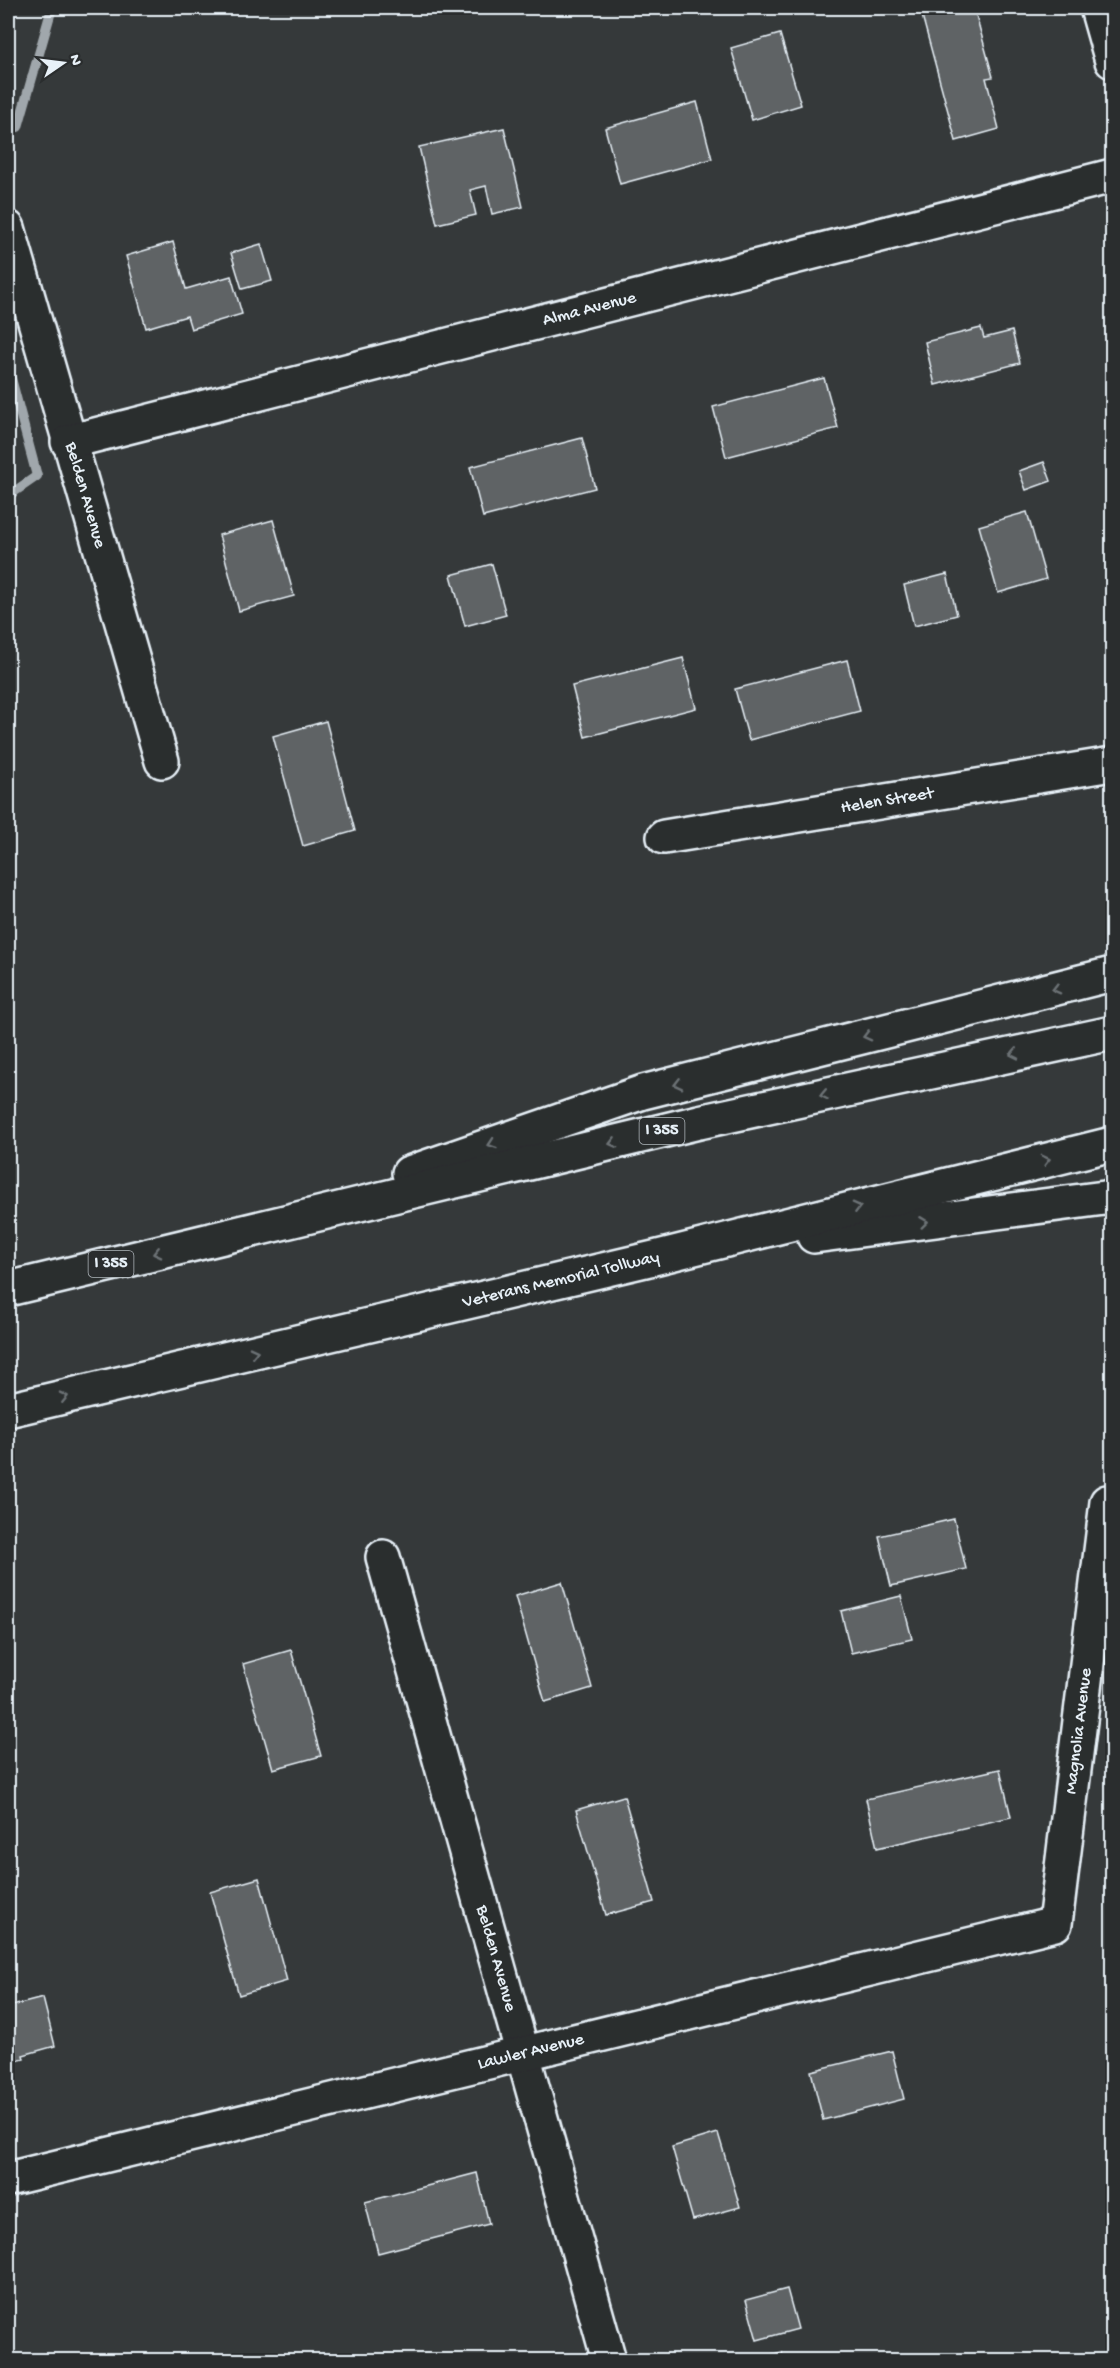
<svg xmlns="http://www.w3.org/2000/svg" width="1120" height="2368" font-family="'Gochi Hand',sans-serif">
<rect width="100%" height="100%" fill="#35393a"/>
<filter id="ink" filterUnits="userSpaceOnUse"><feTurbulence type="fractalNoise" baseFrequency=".0167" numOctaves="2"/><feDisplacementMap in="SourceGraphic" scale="12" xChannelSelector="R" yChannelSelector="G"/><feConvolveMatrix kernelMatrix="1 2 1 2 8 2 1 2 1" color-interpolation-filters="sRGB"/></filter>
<g filter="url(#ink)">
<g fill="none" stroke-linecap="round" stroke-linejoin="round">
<!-- stream -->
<path stroke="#a0a7ac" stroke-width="10" d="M18 127 52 8
M8 367 37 476 8 496"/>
</g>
<!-- building -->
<path fill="#5f6365" stroke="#e8f1f8" stroke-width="1.5" d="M920 8H974L993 77 986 78 999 129 956 141Z
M780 34 801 105 752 120 731 48Z
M697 102 712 159 620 184 605 128Z
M504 128 523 207 492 214 486 186 470 190 476 215 437 224 419 147Z
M173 242 186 289 231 276 242 314 191 329 187 316 146 328 126 256Z
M261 244 272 281 242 289 231 253Z
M981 328 984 338 1012 331 1020 363 935 385 925 342Z
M824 378 838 428 726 457 713 407Z
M582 438 595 488 483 517 470 467Z
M1044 462 1051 481 1026 490 1019 471Z
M1027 512 1046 579 998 593 979 526Z
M273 520 294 596 239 611 219 535Z
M492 564 506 615 465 626 451 575Z
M947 574 957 615 914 626 904 585Z
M683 658 696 708 585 737 572 686Z
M847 660 860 711 749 740 735 689Z
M326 721 355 831 303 846 273 736Z
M954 1519 966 1569 891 1586 879 1536Z
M562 1582 592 1688 545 1702 515 1596Z
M901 1596 912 1639 851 1653 841 1611Z
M291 1650 321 1756 273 1769 243 1664Z
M1000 1769 1011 1817 877 1848 866 1799Z
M624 1796 654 1902 606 1915 576 1810Z
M259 1878 287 1981 239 1995 210 1892Z
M43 1998 55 2046 23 2055 24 2059 8 2063V2007Z
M892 2051 904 2099 823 2120 811 2071Z
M718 2133 740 2207 693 2220 672 2147Z
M477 2173 489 2224 378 2253 365 2202Z
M787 2289 798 2329 757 2340 746 2300Z
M782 2352 784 2360H750Z"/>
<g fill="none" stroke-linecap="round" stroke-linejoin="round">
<!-- street casing -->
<g stroke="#e8f1f8" stroke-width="38">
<g id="street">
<path d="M1097 8 1112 61"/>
<path id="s1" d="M8 228 162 761"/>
<path id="s2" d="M68 442 1112 176"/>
<path id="s3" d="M664 837 1112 764"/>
<path id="s4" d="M383 1557 609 2360"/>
<path id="s5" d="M8 2179 1055 1924 1107 1502"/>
</g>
</g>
<!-- highway casing -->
<g stroke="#e8f1f8" stroke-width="38">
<g id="highway">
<path d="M409 1173 643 1092 1112 974"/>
<path d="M814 1236 1112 1197"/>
<path d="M8 1289 699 1122 1112 1033"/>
<path id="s6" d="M8 1410 658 1257 1112 1144"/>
</g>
</g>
<!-- street -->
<use href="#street" stroke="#2a2d2e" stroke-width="33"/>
<!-- highway -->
<use href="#highway" stroke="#2a2d2e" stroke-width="33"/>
</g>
<!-- one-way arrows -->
<defs><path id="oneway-chevron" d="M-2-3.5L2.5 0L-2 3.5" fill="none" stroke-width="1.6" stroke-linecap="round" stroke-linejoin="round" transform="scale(1.5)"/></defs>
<g stroke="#6c7275">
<use href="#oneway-chevron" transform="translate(1056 989) rotate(166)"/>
<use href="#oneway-chevron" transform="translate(867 1036) rotate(166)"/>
<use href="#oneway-chevron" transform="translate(1014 1054) rotate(168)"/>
<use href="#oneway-chevron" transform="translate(678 1084) rotate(166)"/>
<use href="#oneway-chevron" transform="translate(824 1095) rotate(168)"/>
<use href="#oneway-chevron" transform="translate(613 1143) rotate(166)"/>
<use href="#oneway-chevron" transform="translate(492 1144) rotate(161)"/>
<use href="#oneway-chevron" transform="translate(1046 1160) rotate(-14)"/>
<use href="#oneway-chevron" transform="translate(857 1207) rotate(-14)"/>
<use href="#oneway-chevron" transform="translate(924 1222) rotate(-7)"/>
<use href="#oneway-chevron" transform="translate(157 1253) rotate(167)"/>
<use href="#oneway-chevron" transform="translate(254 1352) rotate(-13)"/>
<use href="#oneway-chevron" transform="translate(64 1397) rotate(-13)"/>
</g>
</g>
<g text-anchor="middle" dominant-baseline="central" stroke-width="4.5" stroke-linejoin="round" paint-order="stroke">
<!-- shield labels -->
<g fill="#2a2d2e" stroke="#afb6bb" stroke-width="1.5">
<rect x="639.5" y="1118" width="45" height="26" rx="4.5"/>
<rect x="88.5" y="1251" width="45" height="26" rx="4.5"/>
</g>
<g font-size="16" font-weight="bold" fill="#e8f1f8">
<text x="662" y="1131">I 355</text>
<text x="111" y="1264">I 355</text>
</g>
<!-- street labels -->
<g font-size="18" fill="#e8f1f8" stroke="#2a2d2e">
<text stroke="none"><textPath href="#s2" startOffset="538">Alma Avenue</textPath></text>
<text stroke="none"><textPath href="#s1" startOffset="278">Belden Avenue</textPath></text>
<text stroke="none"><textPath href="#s3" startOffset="226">Helen Street</textPath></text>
<text stroke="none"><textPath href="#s6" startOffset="568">Veterans Memorial Tollway</textPath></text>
<text stroke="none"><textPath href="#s5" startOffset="1272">Magnolia Avenue</textPath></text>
<text stroke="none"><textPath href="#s4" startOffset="417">Belden Avenue</textPath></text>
<text stroke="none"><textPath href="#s5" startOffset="538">Lawler Avenue</textPath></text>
</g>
</g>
<!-- margin -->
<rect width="1120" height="2368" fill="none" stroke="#2a2d2e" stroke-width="30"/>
<rect x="15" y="15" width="1090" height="2338" fill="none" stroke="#e8f1f8" stroke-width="2" filter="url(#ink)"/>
<!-- north arrow -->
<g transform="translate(63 63) rotate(76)" stroke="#2a2d2e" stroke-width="4.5" paint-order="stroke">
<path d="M0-4.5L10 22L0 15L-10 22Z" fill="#e8f1f8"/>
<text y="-9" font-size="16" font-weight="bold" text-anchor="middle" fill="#e8f1f8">N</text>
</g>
</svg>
